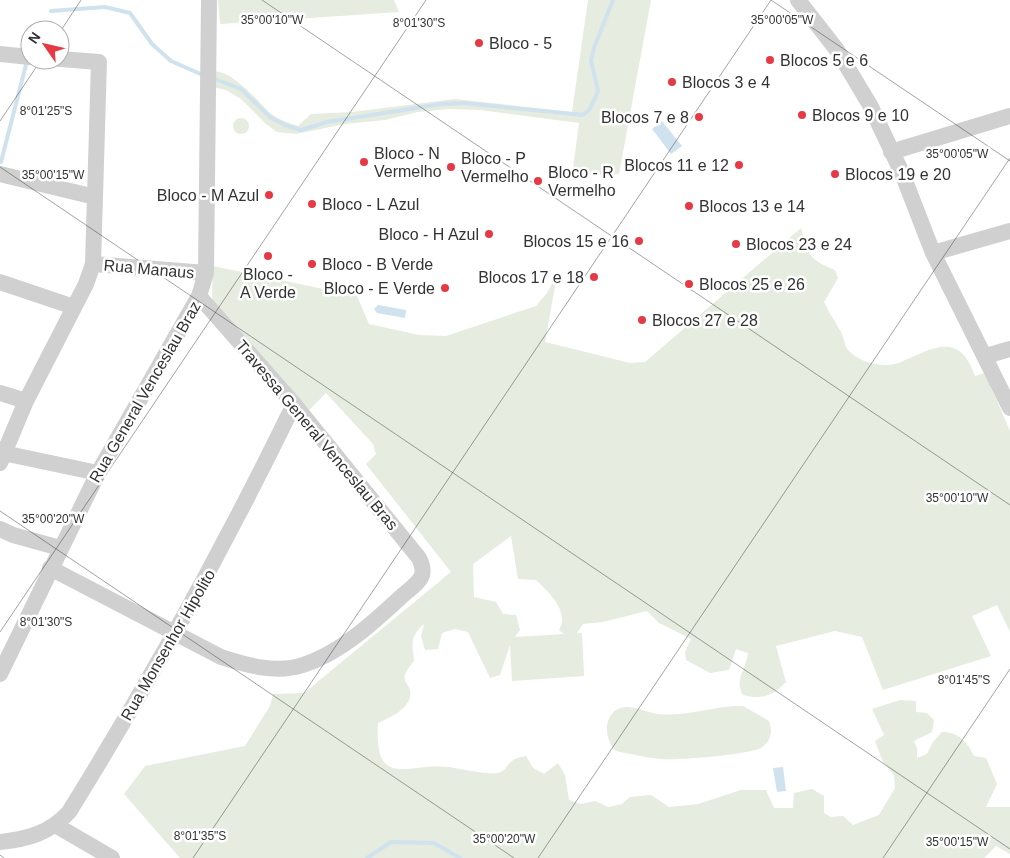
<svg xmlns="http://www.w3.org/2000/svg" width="1010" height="858" font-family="Arial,sans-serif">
<rect width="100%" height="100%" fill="#fff"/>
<!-- green -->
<path fill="#e6ecdf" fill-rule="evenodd" d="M218 0H394L399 12 220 24Z
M588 0H651L619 174 572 176 579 123 480 110 449 109 418 112 385 120 345 124 296 134 277 132 265 123 241 99 226 90 212 87V71C232 70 256 99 269 112 277 119 288 123 298 126L311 114 352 112 455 99 572 112Z
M233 126a8 8 0 1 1 16 0a8 8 0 1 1-16 0Z
M801 228C808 255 808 259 835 270L838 278 824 302C829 313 835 321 841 332 844 337 844 345 848 350 859 363 885 369 901 362 932 349 959 330 975 376L985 373 1010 431V632L997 605 972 616 991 656 883 690 862 637 835 631 776 646 786 682C772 696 763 700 743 695 734 680 746 669 748 653L736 649 729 670 710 673 686 660 685 652 691 639 659 623 647 611 603 622 583 624 577 633H582L584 676 512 681 510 645 500 675 490 678 468 632 455 629 442 633 438 649 425 650 421 636 424 624C410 636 412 644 414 661 411 665 406 670 405 675 403 681 408 684 410 690 413 708 391 717 378 723 374 791 407 762 449 767 459 769 490 775 498 773 506 771 506 766 512 761 515 758 522 757 526 756L533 768 544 774 558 763 565 775 569 800 581 804 595 801 608 807 622 804 630 797 651 795 669 807 698 804 741 790H766L774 808H793L794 793 812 789 824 796V813L831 817 843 816 853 825 879 815 895 788 894 775 883 762 875 741 884 735 872 709 900 700 916 701V712L927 713 934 720 932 732 914 741 917 748V758L927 754 933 742 942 732C959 732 967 742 974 756L986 758 997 784 986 807H1010V854L996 846 984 858H180L124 794 145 766 245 746 270 706 273 694 304 693 451 572 366 464 376 454 373 444 326 393 308 411 217 311 212 297 213 266 357 296 369 324 419 335 446 336 536 306 547 293 557 275 545 342 630 363 645 362ZM511 536 518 579 536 580C549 592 570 612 559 630L564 634 515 637 520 630 516 615 503 614 496 602 474 597 473 564Z
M734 706H743L769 721C773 731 771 742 761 748 751 754 675 761 662 759 647 758 631 754 616 751 606 742 602 720 616 710 628 702 645 712 657 714 683 717 708 708 734 706Z"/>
<!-- water -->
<path fill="#cfe2ee" d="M662 121 682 146 671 154 652 129Z
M378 305 406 310 405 318 377 313 374 309Z
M783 767 786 791 777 792 773 768Z"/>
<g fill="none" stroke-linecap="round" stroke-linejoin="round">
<!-- stream -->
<path stroke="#cfe2ee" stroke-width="4" d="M51 11 105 7 130 13 152 44 171 61 203 75
M212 78 241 89 270 117 285 125 301 130 327 122 441 104 464 103 583 115 590 109 598 91 591 61 594 48 613 0
M1 162 27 61
M367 858 391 842 434 843 460 858"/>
<!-- minor -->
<path stroke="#d0d0d0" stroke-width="16" d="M798 0 837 50 870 105 902 173 933 253 1010 408
M0 54 30 57
M891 152 1010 116
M0 174 95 197
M933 253 1010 231
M93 264 206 273
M0 282 74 307
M986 356 1010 349
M0 393 26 401
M3 453 98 473
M0 463 26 401 86 284 93 264 99 62 60 59
M0 529 13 535 60 548
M50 568 221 657C246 665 276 674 303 665 341 653 375 621 403 595 409 590 416 585 420 579 425 572 422 564 419 558L294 404 199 296
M0 674 98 473 199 296 206 273 209 0
M57 826 112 858
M0 842C28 839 50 833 69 812 151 680 226 544 294 404"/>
</g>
<!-- ticks -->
<path fill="none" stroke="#333" stroke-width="1" stroke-opacity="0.45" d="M262 0 1010 505M771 0 1010 161M60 32 81 0M0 121 41 60M0 167 1010 849M0 511 514 858M0 632 426 0M0 855 4 858M193 858 771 0M538 858 1010 158M883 858 1010 669"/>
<!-- markers -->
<g fill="#e63946" stroke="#fff" stroke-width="2">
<circle cx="479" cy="43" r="5"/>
<circle cx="770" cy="60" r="5"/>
<circle cx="672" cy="82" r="5"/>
<circle cx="802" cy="115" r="5"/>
<circle cx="699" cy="117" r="5"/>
<circle cx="364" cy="162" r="5"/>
<circle cx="739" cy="165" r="5"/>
<circle cx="451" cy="167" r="5"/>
<circle cx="835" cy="174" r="5"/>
<circle cx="538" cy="181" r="5"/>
<circle cx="269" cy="195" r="5"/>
<circle cx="312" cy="204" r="5"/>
<circle cx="689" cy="206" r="5"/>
<circle cx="489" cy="234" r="5"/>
<circle cx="639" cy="241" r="5"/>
<circle cx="736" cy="244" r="5"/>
<circle cx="268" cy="256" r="5"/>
<circle cx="312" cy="264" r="5"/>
<circle cx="594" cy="277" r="5"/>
<circle cx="689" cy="284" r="5"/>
<circle cx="445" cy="288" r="5"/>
<circle cx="642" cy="320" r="5"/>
</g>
<g text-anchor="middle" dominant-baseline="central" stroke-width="5" stroke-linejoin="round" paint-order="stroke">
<!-- poi labels -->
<g font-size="16" fill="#333" stroke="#fff" text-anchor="start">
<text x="489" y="43">Bloco - 5</text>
<text x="780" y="60">Blocos 5 e 6</text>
<text x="682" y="82">Blocos 3 e 4</text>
<text x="812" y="115">Blocos 9 e 10</text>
<text x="689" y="117" text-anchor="end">Blocos 7 e 8</text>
<text x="374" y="153">Bloco - N<tspan x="374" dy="18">Vermelho</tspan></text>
<text x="461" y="158">Bloco - P<tspan x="461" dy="18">Vermelho</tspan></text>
<text x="729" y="165" text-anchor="end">Blocos 11 e 12</text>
<text x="548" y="172">Bloco - R<tspan x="548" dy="18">Vermelho</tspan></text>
<text x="845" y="174">Blocos 19 e 20</text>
<text x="259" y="195" text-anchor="end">Bloco - M Azul</text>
<text x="322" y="204">Bloco - L Azul</text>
<text x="699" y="206">Blocos 13 e 14</text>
<text x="479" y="234" text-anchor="end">Bloco - H Azul</text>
<text x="629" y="241" text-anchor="end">Blocos 15 e 16</text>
<text x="746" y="244">Blocos 23 e 24</text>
<text x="322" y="264">Bloco - B Verde</text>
<text x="268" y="274" text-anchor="middle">Bloco -<tspan x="268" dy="18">A Verde</tspan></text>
<text x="584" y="277" text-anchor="end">Blocos 17 e 18</text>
<text x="699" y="284">Blocos 25 e 26</text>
<text x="435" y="288" text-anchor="end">Bloco - E Verde</text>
<text x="652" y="320">Blocos 27 e 28</text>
</g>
<!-- street labels -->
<g font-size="16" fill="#333" stroke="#fff">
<text transform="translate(149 269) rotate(5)">Rua Manaus</text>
<text transform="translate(145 392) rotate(-60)">Rua General Venceslau Braz</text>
<text transform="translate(317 435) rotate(50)">Travessa General Venceslau Bras</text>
<text transform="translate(168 645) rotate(-60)">Rua Monsenhor Hipolito</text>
</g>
</g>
<g font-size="12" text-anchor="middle" fill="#333" stroke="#fff" stroke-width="5" stroke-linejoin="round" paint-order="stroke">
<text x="272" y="24">35°00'10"W</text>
<text x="782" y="24">35°00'05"W</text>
<text x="419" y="27">8°01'30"S</text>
<text x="46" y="115">8°01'25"S</text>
<text x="957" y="158">35°00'05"W</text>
<text x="53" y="179">35°00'15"W</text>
<text x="957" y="502">35°00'10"W</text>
<text x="53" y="523">35°00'20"W</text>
<text x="46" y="626">8°01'30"S</text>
<text x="964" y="684">8°01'45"S</text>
<text x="200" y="840">8°01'35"S</text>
<text x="504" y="843">35°00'20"W</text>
<text x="957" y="846">35°00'15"W</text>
</g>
<!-- north arrow -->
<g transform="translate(45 45) rotate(304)"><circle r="24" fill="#ffffff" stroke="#adadad"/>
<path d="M0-4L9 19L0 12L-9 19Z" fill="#e63946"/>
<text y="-8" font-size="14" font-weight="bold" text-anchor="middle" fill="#333333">N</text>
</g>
</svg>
